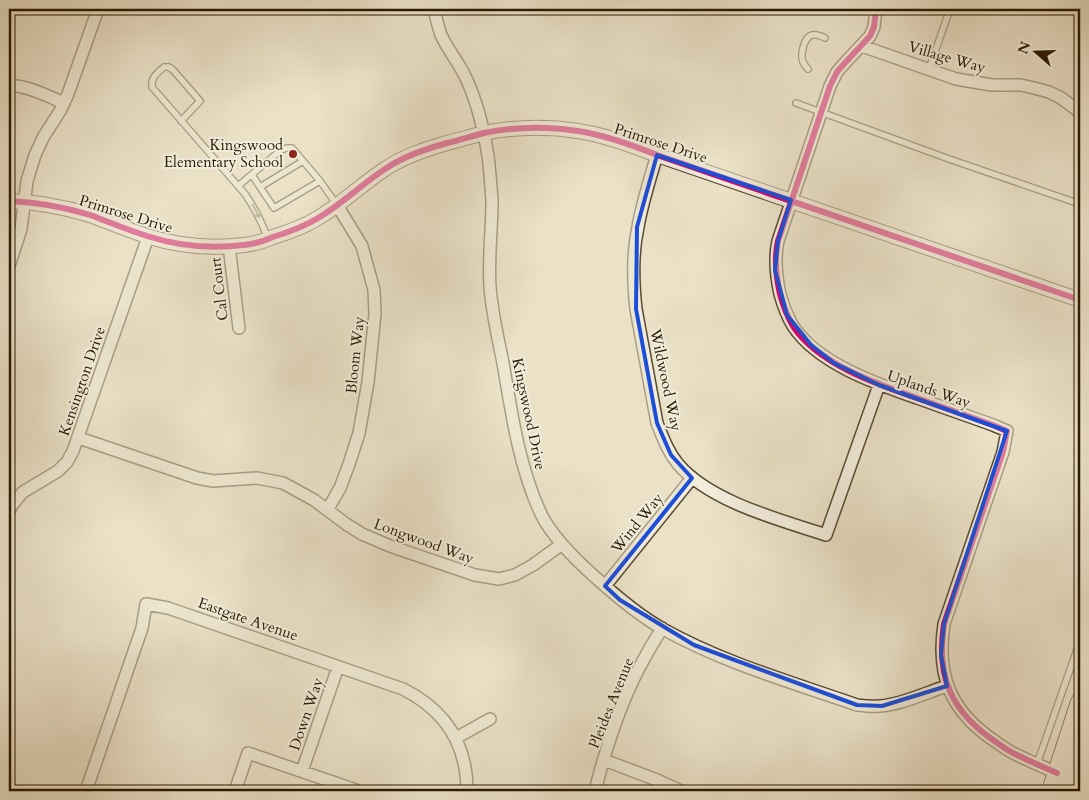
<svg xmlns="http://www.w3.org/2000/svg" width="1089" height="800" font-family="Cardo,serif">
<rect width="100%" height="100%" fill="#eae1c7"/>
<filter id="stains"><feTurbulence type="fractalNoise" baseFrequency=".004" numOctaves="4"/><feColorMatrix values="0 0 0 0 .2 0 0 0 0 .09 0 0 0 0 .02 0 0 0 .5 -.17"/></filter>
<radialGradient id="worn" r=".72"><stop offset=".6" stop-color="#630" stop-opacity="0"/><stop offset="1" stop-color="#630" stop-opacity=".3"/></radialGradient>
<g fill="none" stroke-linecap="round" stroke-linejoin="round">
<!-- service casing -->
<g stroke="#5a4b32" stroke-width="8">
<path id="service" d="M884 9 900 10
M808 69C806 67 804 64 803 62 800 55 804 37 812 35 816 34 821 36 825 38
M929 69 950 9
M796 103 949 159 1080 204
M181 121 200 101 173 70 169 67H164C157 73 151 77 152 87L245 194C255 208 262 223 268 239
M252 175 274 208 320 181
M238 186 281 150 287 148H292L320 181 337 205
M260 187 303 161
M1037 764 1080 641"/>
</g>
<!-- minor casing -->
<g stroke="#5a4b32" stroke-width="14">
<path id="minor" d="M434 9C436 18 438 26 441 35 448 50 459 63 466 78 477 102 484 130 488 156 490 171 491 186 492 201 492 230 488 258 490 287 492 313 498 338 503 363 512 415 519 468 542 516 554 539 576 560 595 577 616 596 638 615 663 629 724 663 791 682 857 705 865 706 872 707 880 706 901 705 927 692 947 686
M876 9 874 27 870 36 843 65 837 72 830 86 778 241C774 259 776 276 780 294 783 305 787 316 793 326 818 364 877 384 917 398 942 407 968 416 993 425L1007 431 1003 452 944 624C936 677 951 712 996 742 1002 746 1008 751 1015 754 1029 761 1043 767 1057 773
M862 46 956 79 992 85H1021L1034 88 1049 92 1061 98 1080 112
M9 86C24 84 50 97 64 103
M657 155C650 179 642 203 638 227 632 254 633 282 636 309L657 423C663 438 668 452 678 464 710 502 781 520 826 535L879 385
M229 246 239 328
M9 266 21 229 27 181 35 155 44 136 60 111 68 94 98 9
M79 438 197 478 213 481 257 478 283 483 314 500 346 524 362 534 390 546 475 575 499 579 515 575 533 565 562 544
M328 509 340 488 349 464 359 433 368 382 375 314 374 290 362 246 337 205
M9 511 12 505 23 492 58 471 67 462 73 451 148 237
M605 586 692 478
M456 738 490 719
M604 760 657 780 681 791
M302 771 338 667
M86 791 142 628 146 604 168 608 403 689C445 710 467 744 467 791
M235 791 248 753 356 790V791
M595 791C605 751 620 705 639 668 646 655 654 641 662 628"/>
</g>
<!-- tertiary casing -->
<g stroke="#5a4b32" stroke-width="16">
<path id="tertiary" d="M9 201C36 202 64 207 90 215 109 222 128 230 147 236 178 246 212 249 244 245 254 244 264 241 273 237 289 232 304 227 318 218 342 204 362 184 385 169 404 156 426 149 447 143 460 140 472 136 484 133 514 127 547 126 578 131 605 135 632 145 657 155L1080 300"/>
</g>
<!-- primary casing -->
<g stroke="#2a1900" stroke-width="20">
<path id="primary" d="M1070 756C1067 766 1064 776 1073 783
M1051 791 1080 702"/>
</g>
<!-- service -->
<use href="#service" stroke="#f1ecdb" stroke-width="5.5"/>
<!-- minor -->
<use href="#minor" stroke="#f1ecdb" stroke-width="11"/>
<!-- tertiary -->
<use href="#tertiary" stroke="#f1ecdb" stroke-width="14"/>
<!-- primary -->
<use href="#primary" stroke="#eae1c7" stroke-width="18"/>
<!-- cycleway casing -->
<g stroke="#f1ecdb" stroke-width="9">
<path id="cycleway" d="M876 9 874 27 870 36 843 65 837 72 830 86 778 241C774 259 776 276 780 294 783 305 787 316 793 326 818 364 877 384 917 398 942 407 968 416 993 425L1007 431 1003 452 944 624C936 677 951 712 996 742 1002 746 1008 751 1015 754 1029 761 1043 767 1057 773
M9 201C36 202 64 207 90 215 109 222 128 230 147 236 178 246 212 249 244 245 254 244 264 241 273 237 289 232 304 227 318 218 342 204 362 184 385 169 404 156 426 149 447 143 460 140 472 136 484 133 514 127 547 126 578 131 605 135 632 145 657 155L1080 300"/>
</g>
<!-- cycleway -->
<use href="#cycleway" stroke="#d6006c" stroke-width="6"/>
</g>
<!-- one-way arrows -->
<defs><path id="oneway-shaft" d="M-6 0H5M1.5-3L5.5 0L1.5 3" fill="none" stroke-width="1.6" stroke-linecap="round" stroke-linejoin="round" transform="scale(1.25)"/></defs>
<use stroke="#978d78" href="#oneway-shaft" transform="translate(256 211) rotate(62)"/>
<!-- marked area -->
<path d="M0 0H1089V800H0ZM657 155 791 200 778 241 775 270 787 315 811 345 834 363 879 385 1007 431 944 624 941 655 947 686 882 706 857 705 694 645 620 600 605 586 692 478 671 455 657 423 636 309 637 227Z" fill="#eae1c7" fill-opacity=".55" fill-rule="evenodd"/>
<path fill="none" stroke="#1d4ed8" stroke-width="4" stroke-linejoin="round" d="M657 155 791 200 778 241 775 270 787 315 811 345 834 363 879 385 1007 431 944 624 941 655 947 686 882 706 857 705 694 645 620 600 605 586 692 478 671 455 657 423 636 309 637 227Z"/>
<!-- markers -->
<circle fill="#8f2418" stroke="#f1ecdb" stroke-width="2" cx="293" cy="154" r="5"/>
<g text-anchor="middle" dominant-baseline="central" stroke-width="4" stroke-linejoin="round" paint-order="stroke">
<!-- street labels -->
<g font-size="15" fill="#2a1900" stroke="#f1ecdb">
<text transform="translate(947 57) rotate(16)">Village Way</text>
<text transform="translate(661 143) rotate(18)">Primrose Drive</text>
<text transform="translate(126 214) rotate(17)">Primrose Drive</text>
<text transform="translate(219 289) rotate(-97)">Cal Court</text>
<text transform="translate(355 355) rotate(-84)">Bloom Way</text>
<text transform="translate(666 380) rotate(78)">Wildwood Way</text>
<text transform="translate(82 381) rotate(-71)">Kensington Drive</text>
<text transform="translate(929 389) rotate(19)">Uplands Way</text>
<text transform="translate(529 414) rotate(78)">Kingswood Drive</text>
<text transform="translate(637 523) rotate(-51)">Wind Way</text>
<text transform="translate(424 541) rotate(20)">Longwood Way</text>
<text transform="translate(248 619) rotate(19)">Eastgate Avenue</text>
<text transform="translate(611 703) rotate(-68)">Pleides Avenue</text>
<text transform="translate(306 714) rotate(-71)">Down Way</text>
</g>
<!-- poi labels -->
<g font-size="15" fill="#2a1900" stroke="#f1ecdb" text-anchor="end">
<text x="283" y="145">Kingswood<tspan x="283" dy="17">Elementary School</tspan></text>
</g>
</g>
<!-- margin -->
<rect width="1089" height="800" fill="none" stroke="#eae1c7" stroke-width="30"/>
<rect x="10" y="10" width="1069" height="780" fill="none" stroke="#2a1900" stroke-width="2.5"/>
<rect x="15" y="15" width="1059" height="770" fill="none" stroke="#2a1900"/>
<!-- north arrow -->
<g transform="translate(1036 52) rotate(290)" stroke="#f1ecdb" stroke-width="4" paint-order="stroke">
<path d="M0-4L9 19L0 12L-9 19Z" fill="#2a1900"/>
<text y="-8" font-size="14" font-weight="bold" text-anchor="middle" fill="#2a1900">N</text>
</g>
<rect width="100%" height="100%" filter="url(#stains)"/>
<rect width="100%" height="100%" fill="url(#worn)"/>
</svg>
